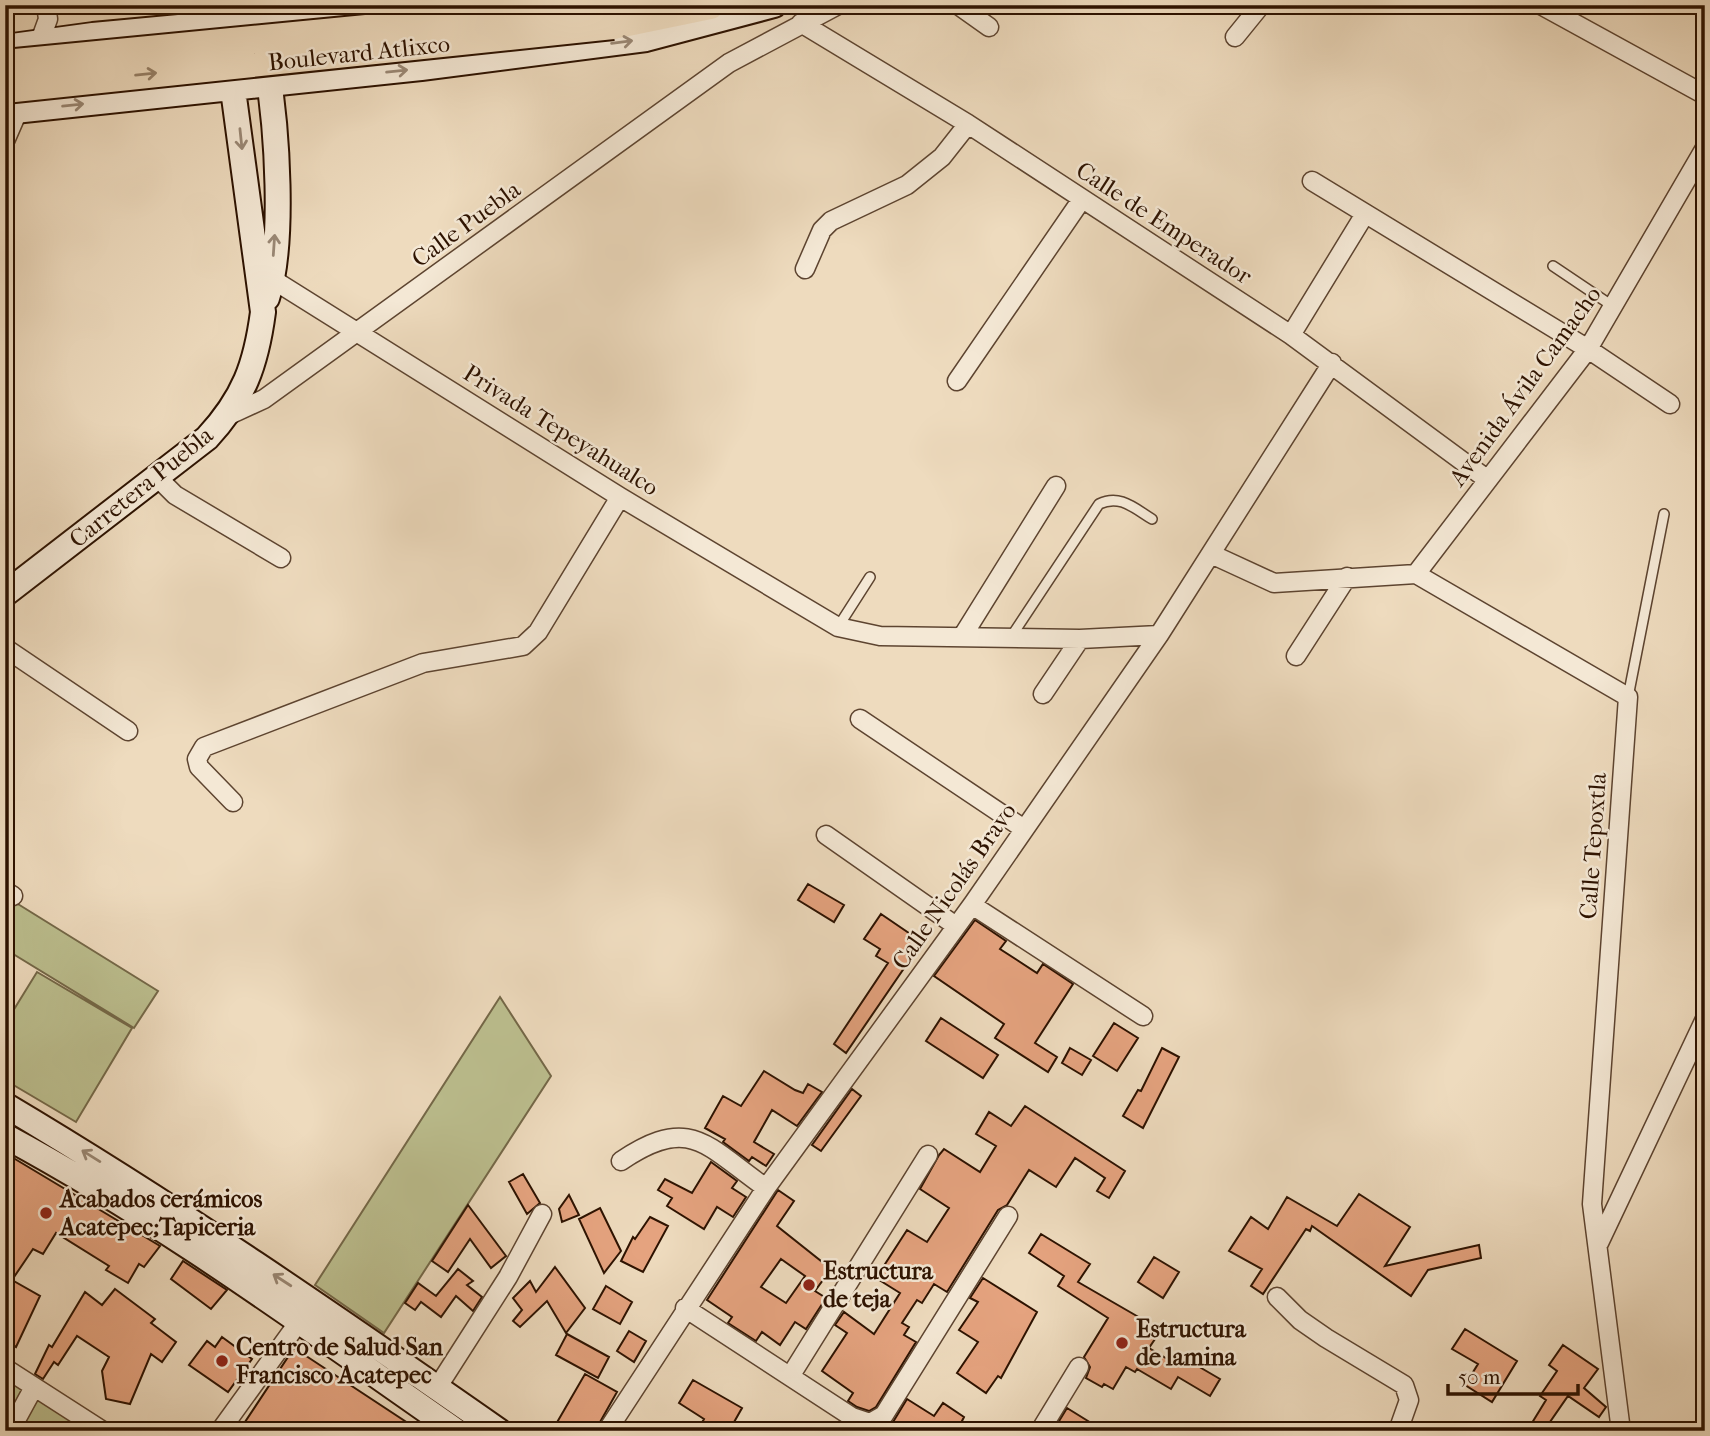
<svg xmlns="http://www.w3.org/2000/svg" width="1710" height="1436" font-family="'IM FELL French Canon',serif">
<rect width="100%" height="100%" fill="#eedbbe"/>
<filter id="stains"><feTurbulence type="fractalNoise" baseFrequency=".00286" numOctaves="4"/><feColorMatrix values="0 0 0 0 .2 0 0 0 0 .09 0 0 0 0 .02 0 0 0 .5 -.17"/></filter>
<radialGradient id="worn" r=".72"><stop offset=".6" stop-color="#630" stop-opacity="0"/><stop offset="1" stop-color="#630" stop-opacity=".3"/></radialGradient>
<!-- green -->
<path fill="#bcbf8f" stroke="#746848" stroke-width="2" d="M5 896 158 991 134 1028 5 949Z
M37 972 132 1028 76 1122 5 1080V1024Z
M500 997 551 1076 384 1333 315 1285Z
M5 1375 25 1388 10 1412 5 1409Z
M36 1397 77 1423 73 1431H17Z"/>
<!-- building -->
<path fill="#e5a37f" stroke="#2d1200" stroke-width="2" fill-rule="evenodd" d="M808 884 844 905 834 922 798 900Z
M881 914 922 942 846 1053 834 1044 888 963 876 956 880 949 864 939Z
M975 920 1006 941 1000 949 1037 973 1043 964 1073 984 1035 1043 1057 1057 1048 1072 995 1038 1004 1024 934 976Z
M941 1018 998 1055 983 1078 926 1041Z
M1114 1023 1138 1038 1117 1071 1093 1056Z
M1070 1048 1091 1060 1082 1075 1062 1063Z
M1162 1048 1179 1057 1143 1128 1123 1116 1138 1090 1141 1091Z
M764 1071 795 1090 803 1093 808 1084 822 1092 797 1126 772 1110 754 1142 774 1154 766 1166 752 1157 749 1161 723 1142 725 1139 705 1128 723 1096 741 1106Z
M852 1089 861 1096 821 1151 812 1145Z
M1025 1106 1125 1171 1109 1198 1097 1191 1105 1178 1075 1158 1056 1187 1029 1170 1007 1205 998 1210 947 1292 934 1284 922 1303 917 1300 902 1323 909 1327 904 1335 916 1342 876 1407 869 1411 857 1407 848 1401 853 1393 822 1371 847 1333 835 1325 844 1312 874 1334 900 1293 876 1278 907 1230 927 1242 949 1208 920 1189 939 1155 944 1149 980 1172 996 1146 976 1134 989 1112 1011 1126Z
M5 1153 160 1246 144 1267 139 1264 128 1283 106 1270 109 1266 56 1233 43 1254 33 1249 12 1280 40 1296 16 1347 5 1341Z
M711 1162 737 1181 732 1188 746 1197 733 1217 717 1207 704 1229 667 1206 672 1198 658 1190 665 1179 692 1193Z
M523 1174 540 1203 527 1214 509 1182Z
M778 1190 794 1201 777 1226 831 1269 815 1291 826 1298 806 1329 795 1322 780 1345 762 1332 756 1341 728 1323 732 1317 707 1300ZM781 1259 805 1276 786 1303 761 1287Z
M1359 1194 1410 1227 1385 1266 1479 1245 1481 1258 1428 1270 1411 1296 1312 1226 1310 1231 1306 1229 1263 1294 1251 1286 1262 1269 1229 1251 1251 1217 1268 1229 1287 1197 1337 1226Z
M569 1195 579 1215 562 1222 559 1209Z
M468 1205 506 1256 491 1268 470 1239 448 1272 432 1261Z
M600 1208 621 1251 604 1273 579 1219Z
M650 1217 668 1226 643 1272 621 1261 633 1237 635 1239Z
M1041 1234 1090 1264 1078 1282 1161 1330 1149 1348 1179 1366 1184 1358 1220 1379 1210 1396 1178 1377 1171 1389 1137 1369 1135 1372 1126 1367 1113 1389 1104 1384 1102 1387 1086 1378 1090 1367 1084 1357 1108 1318 1058 1286 1064 1276 1029 1253Z
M1154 1257 1179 1272 1163 1298 1138 1282Z
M183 1261 227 1290 211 1309 171 1279Z
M555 1267 585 1308 566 1333 547 1301 520 1327 513 1321 522 1310 513 1298 530 1281 536 1292Z
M458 1269 473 1281 467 1285 482 1297 473 1311 456 1296 441 1317 421 1302 415 1310 405 1303 418 1283 436 1296Z
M983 1278 1037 1312 1001 1378 998 1376 986 1393 957 1373 978 1342 959 1330 978 1302 970 1298Z
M606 1286 632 1302 620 1324 593 1309Z
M115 1289 155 1319 151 1323 176 1342 162 1362 151 1354 130 1404 106 1399 102 1371 109 1357 77 1336 58 1365 54 1362 43 1379 35 1374 49 1345 52 1347 85 1292 102 1305Z
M1465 1329 1517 1361 1492 1402 1465 1385 1478 1364 1452 1349Z
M629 1331 646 1341 634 1362 617 1351Z
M567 1334 609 1357 598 1378 556 1355Z
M222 1337 252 1359 228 1392 189 1365 207 1341 215 1347Z
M1563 1345 1598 1369 1584 1388 1606 1407 1599 1417 1568 1396 1550 1422 1565 1431H1527L1546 1400 1540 1396 1557 1371 1549 1365Z
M294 1348 420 1431H239Z
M585 1374 617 1392 595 1431H552Z
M693 1380 742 1408 729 1431H697L704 1419 679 1403Z
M907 1399 934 1416 943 1403 964 1417 957 1431H879L893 1422Z
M1067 1408 1104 1431H1053Z"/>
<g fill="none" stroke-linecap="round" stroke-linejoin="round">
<!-- service casing -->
<g stroke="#5d4430" stroke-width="12">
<path id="service" d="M1553 266 1614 307
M838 627 870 577
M1011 637 1099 504C1120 494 1134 508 1152 519
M1628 697 1664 514"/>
</g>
<!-- minor casing -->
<g stroke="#5d4430" stroke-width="21">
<path id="minor" d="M958 5 989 27
M1541 5 1705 95
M801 23 968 124 1291 335 1488 480
M1235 37 1261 5
M36 52 48 19 46 5
M5 141 22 102
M1312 181 1588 349 1670 404
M805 269 822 230 831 221 907 185 942 157 968 124
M261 279H272L620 497 838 627 880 636 1080 639 1159 635
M1291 335 1365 214
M957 381 1082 199
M227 416 264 399 729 63 838 5
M157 477 175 495 281 558
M1211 554 1274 583 1416 574
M1416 574 1628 697 1592 1204 1621 1431
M1416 574 1588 349 1705 148
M962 637 1056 486
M5 648 128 731
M1296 656 1347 577
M1043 694 1080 639
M860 719 1024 829
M233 802 199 767 197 759 204 747 423 663 523 646 538 632 620 497
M826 835 956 926
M5 891 13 896
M972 905 1143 1016
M621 1161C691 1114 706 1146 766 1188
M1599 1243 1705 1019
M1277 1297 1300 1320 1326 1338 1404 1385 1409 1400 1398 1431
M685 1308 852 1417 870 1423 884 1415 1008 1216
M5 1368 103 1431
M791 1375 928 1155
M437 1388 508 1277 542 1214
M10 1431 34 1387
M220 1431 306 1312
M607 1431 766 1188 972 905 1159 635 1332 363
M1040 1431 1079 1367"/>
</g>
<!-- secondary casing -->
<g stroke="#2d1200" stroke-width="28">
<path id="secondary" d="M5 47 93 35 416 5
M267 69C277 127 285 243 267 298
M5 112 421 68 646 39 774 5
M5 594 207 438C244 398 256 365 263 312L224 23
M5 1105C175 1206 337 1318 499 1431
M5 1136C163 1221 309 1329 456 1431"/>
</g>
<!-- primary casing -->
<g stroke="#2d1200" stroke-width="32">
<path id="primary" d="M613 25 710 5"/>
</g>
<!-- service -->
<use href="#service" stroke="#f4e8d5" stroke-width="9"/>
<!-- minor -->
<use href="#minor" stroke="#f4e8d5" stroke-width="18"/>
<!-- secondary -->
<use href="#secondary" stroke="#f4e8d5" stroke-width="24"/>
<!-- primary -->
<use href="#primary" stroke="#eedbbe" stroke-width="28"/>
<!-- primary-bridge casing -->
<g stroke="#2d1200" stroke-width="32" stroke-linecap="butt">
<path id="primary-bridge" d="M5 64 603 6
M5 89 613 25"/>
</g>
<!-- primary-bridge -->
<use href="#primary-bridge" stroke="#eedbbe" stroke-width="28"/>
</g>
<!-- one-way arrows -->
<defs><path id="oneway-shaft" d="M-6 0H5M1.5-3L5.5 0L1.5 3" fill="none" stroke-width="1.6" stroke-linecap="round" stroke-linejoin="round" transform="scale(1.75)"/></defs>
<g stroke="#9a8875">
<use href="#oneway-shaft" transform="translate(622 42) rotate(-7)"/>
<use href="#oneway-shaft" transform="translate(397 71) rotate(-6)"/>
<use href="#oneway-shaft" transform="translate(73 105) rotate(-6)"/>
<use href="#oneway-shaft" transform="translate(241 139) rotate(84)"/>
<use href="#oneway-shaft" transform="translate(274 245) rotate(-86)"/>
<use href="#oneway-shaft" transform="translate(91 1156) rotate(-148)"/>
<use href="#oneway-shaft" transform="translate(282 1280) rotate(-147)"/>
</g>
<use stroke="#978168" href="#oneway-shaft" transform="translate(146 74) rotate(-6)"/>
<!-- markers -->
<g fill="#8f2418" stroke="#f4e8d5" stroke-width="2.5">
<circle cx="46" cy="1213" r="7"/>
<circle cx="809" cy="1285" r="7"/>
<circle cx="1122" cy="1343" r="7"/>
<circle cx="222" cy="1361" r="7"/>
</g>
<g text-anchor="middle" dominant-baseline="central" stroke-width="5" stroke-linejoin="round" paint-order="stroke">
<!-- street labels -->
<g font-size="24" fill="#2d1200" stroke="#f4e8d5">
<text transform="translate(359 53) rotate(-6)">Boulevard Atlixco</text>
<text transform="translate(1164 223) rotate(33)">Calle de Emperador</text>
<text transform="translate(466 224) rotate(-36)">Calle Puebla</text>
<text transform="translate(1525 386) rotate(-54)">Avenida Ávila Camacho</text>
<text transform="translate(561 430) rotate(32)">Privada Tepeyahualco</text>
<text transform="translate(141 487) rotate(-39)">Carretera Puebla</text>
<text transform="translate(1593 846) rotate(-86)">Calle Tepoxtla</text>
<text transform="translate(954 886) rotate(-55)">Calle Nicolás Bravo</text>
</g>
<!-- poi labels -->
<g font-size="24" font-weight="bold" fill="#2d1200" stroke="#f4e8d5" text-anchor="start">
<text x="60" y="1199">Acabados cerámicos<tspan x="60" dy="28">Acatepec;Tapiceria</tspan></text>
<text x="823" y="1271">Estructura<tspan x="823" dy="28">de teja</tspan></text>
<text x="1136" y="1329">Estructura<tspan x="1136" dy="28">de lamina</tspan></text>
<text x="236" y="1347">Centro de Salud San<tspan x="236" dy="28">Francisco Acatepec</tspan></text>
</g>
</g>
<!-- margin -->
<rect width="1710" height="1436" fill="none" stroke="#eedbbe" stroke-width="28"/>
<rect x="7" y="7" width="1696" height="1422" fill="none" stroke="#2d1200" stroke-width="3.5"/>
<rect x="14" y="14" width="1682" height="1408" fill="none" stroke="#2d1200" stroke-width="2"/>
<!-- scale -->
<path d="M1448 1384v10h130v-10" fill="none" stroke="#2d1200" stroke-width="3.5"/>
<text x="1458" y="1384" font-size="21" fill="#2d1200" stroke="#f4e8d5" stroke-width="5" paint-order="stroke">50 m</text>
<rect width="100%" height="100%" filter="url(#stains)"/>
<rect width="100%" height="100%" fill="url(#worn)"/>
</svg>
